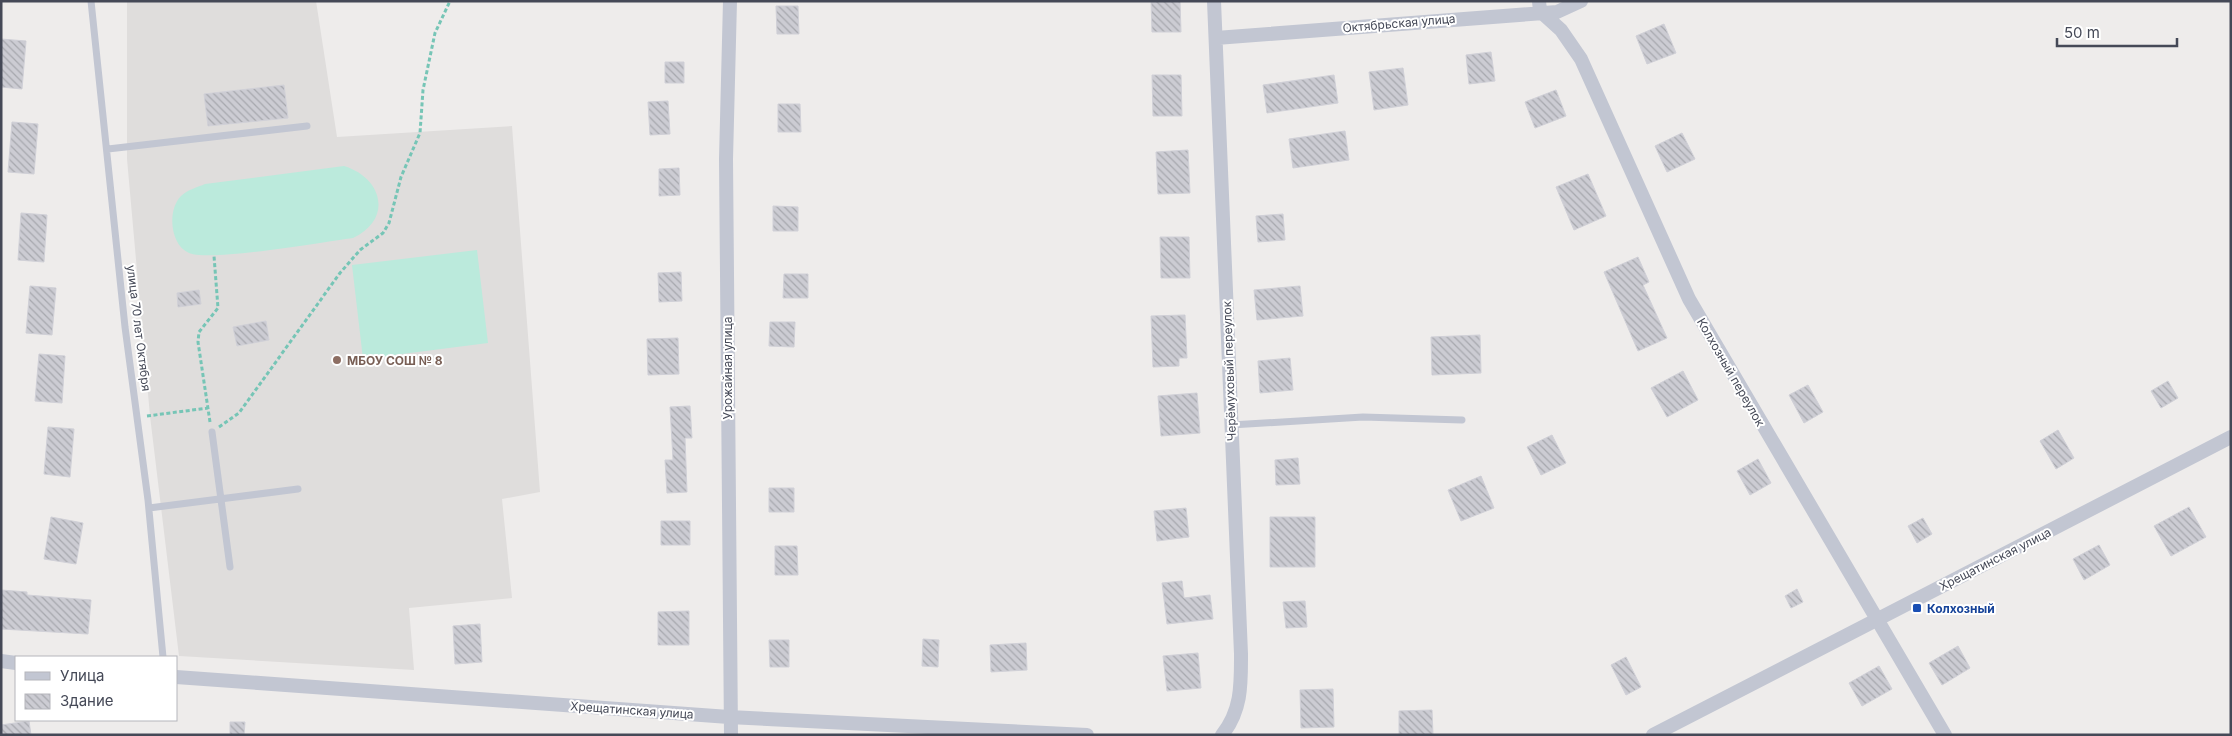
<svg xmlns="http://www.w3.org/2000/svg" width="2232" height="736" font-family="Inter,sans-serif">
<defs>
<pattern id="building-back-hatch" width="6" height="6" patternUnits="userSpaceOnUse" patternTransform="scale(1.25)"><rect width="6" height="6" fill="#ccccd3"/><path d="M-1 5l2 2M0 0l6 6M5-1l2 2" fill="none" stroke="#a7a8ae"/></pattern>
</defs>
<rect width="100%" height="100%" fill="#eeeceb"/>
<!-- education -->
<path fill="#dfdddc" d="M127 1H316L337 137 512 126 540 492 502 499 512 598 409 608 414 670 179 656 150 416 127 159Z"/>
<!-- garden -->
<path fill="#bbeadc" d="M344 166C383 178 393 219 353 238 324 242 209 262 189 253 170 245 167 210 181 196 187 190 198 187 205 184Z
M477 250 488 343 363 359 352 265Z"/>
<!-- building -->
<path fill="url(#building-back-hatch)" stroke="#d0d0d7" d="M1151 1H1180L1181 32H1152Z
M776 6H798L799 34H777Z
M1664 24 1676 53 1647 64 1636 36Z
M1 39 26 41 22 89 1 87Z
M1491 52 1495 81 1469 84 1466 55Z
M665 62H684V83H665Z
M1403 68 1408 105 1374 110 1369 72Z
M1152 75H1181L1182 116H1153Z
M1334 75 1338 103 1267 113 1263 85Z
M284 85 288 118 208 126 204 94Z
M1556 90 1566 116 1535 128 1525 102Z
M668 101 670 134 650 135 648 102Z
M778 104H800L801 132H778Z
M12 122 38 124 34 174 8 172Z
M1345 131 1349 160 1293 168 1289 139Z
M1682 133 1695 159 1667 172 1655 146Z
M1188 150 1190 193 1158 194 1156 152Z
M679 168 680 195 659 196V169Z
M1588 174 1606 216 1574 230 1556 187Z
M773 206 798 207V231H773Z
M21 213 47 215 44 262 18 260Z
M1283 214 1285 240 1258 242 1256 216Z
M1160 237H1189L1190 278H1161Z
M1638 257 1649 282 1643 285 1667 338 1638 351 1604 272Z
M681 272 682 301 659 302 658 273Z
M784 274H808V298H783Z
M30 286 56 288 52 335 26 333Z
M1300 286 1303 316 1257 320 1254 290Z
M199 290 201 304 178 307 177 293Z
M1185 315 1187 358H1179V366L1153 367 1151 316Z
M266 321 269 340 237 346 233 327Z
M770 322H795L794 347 769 346Z
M1480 335 1481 373 1432 375 1431 337Z
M678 338 679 374 648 375 647 339Z
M39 354 65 356 62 403 35 401Z
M1290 358 1293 390 1260 393 1258 361Z
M1683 371 1698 400 1667 417 1651 388Z
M2168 381 2178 398 2161 408 2151 391Z
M1808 385 1823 412 1804 423 1789 395Z
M1197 393 1200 433 1161 436 1158 396Z
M690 406 692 438H685L687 492 667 493 665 460H673L670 407Z
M48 427 74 429 70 477 44 474Z
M2058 430 2074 458 2056 469 2040 441Z
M1552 435 1566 463 1541 475 1527 447Z
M1298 458 1300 484 1276 485 1275 460Z
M1758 459 1771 483 1750 495 1737 471Z
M1481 476 1494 508 1461 521 1448 490Z
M769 488H794V512H769Z
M2189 507 2206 537 2171 556 2154 526Z
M1186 508 1189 537 1157 541 1154 511Z
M51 517 83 523 76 564 44 559Z
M1270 517H1315V567H1270Z
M1923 518 1932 534 1917 543 1908 526Z
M661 521H690V545H661Z
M2099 545 2110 565 2084 580 2073 559Z
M775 546H797L798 575H775Z
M1182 581 1184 598 1210 595 1213 619 1167 624 1162 583Z
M1797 589 1803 602 1791 608 1785 596Z
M1 590 27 592V595L91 600 88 634 1 629Z
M1305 601 1307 627 1286 628 1283 602Z
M689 611V645H658V612Z
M480 624 482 662 455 664 453 626Z
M923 639 939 640 938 667 922 666Z
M769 640H789V667H770Z
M1026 643 1027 670 991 672 990 645Z
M1958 646 1970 668 1942 685 1929 663Z
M1198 653 1201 688 1167 691 1163 656Z
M1626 657 1641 687 1626 695 1611 665Z
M1879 666 1892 689 1862 706 1849 683Z
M1333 689 1334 727 1301 728 1300 690Z
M1432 710 1433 735H1399V711Z
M29 721 31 735H1V725Z
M230 722H245L244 735H230Z"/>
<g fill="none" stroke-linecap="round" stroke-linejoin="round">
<!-- path -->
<path stroke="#76c5b6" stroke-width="3" stroke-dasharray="4 2.5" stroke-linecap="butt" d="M147 416 208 408
M210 422 198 342 199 332 218 308 214 256
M219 427 239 413 340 273 360 250 383 233 389 223 401 177 420 133 423 90 435 33 450 1"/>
<!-- lane -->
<path stroke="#c2c6d2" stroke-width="7" d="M91 1 125 327 148 500 163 657
M108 149 307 126
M1231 425 1363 417 1462 420
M212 432 230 567
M149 508 298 489"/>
<!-- street -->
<path stroke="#c2c6d2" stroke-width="14" d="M730 1 726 159 731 735
M1214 1 1241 654C1241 684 1242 710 1222 735
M1539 1 1540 11 1561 30 1581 59 1689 299 1945 735
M1216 38 1557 12 1581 1
M1 661 16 663
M176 677 729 717 1087 735
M1653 735 2231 437"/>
</g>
<!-- markers -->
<circle fill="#8d6e63" stroke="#fff" stroke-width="2" cx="337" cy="360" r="5"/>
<rect fill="#1a4fb4" stroke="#fff" stroke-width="2" x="1912" y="603" width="10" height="10" rx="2.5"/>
<g text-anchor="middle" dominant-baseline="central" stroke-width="4" stroke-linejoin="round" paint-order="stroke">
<!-- street labels -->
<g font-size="12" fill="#454957" stroke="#fff">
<text transform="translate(1399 23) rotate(-5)">Октябрьская улица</text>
<text transform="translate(139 328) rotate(83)">улица 70 лет Октября</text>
<text transform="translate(727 368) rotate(-90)">Урожайная улица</text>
<text transform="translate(1229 371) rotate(-92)">Черёмуховый переулок</text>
<text transform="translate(1731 372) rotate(60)">Колхозный переулок</text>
<text transform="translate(1995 559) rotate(-27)">Хрещатинская улица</text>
<text transform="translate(632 710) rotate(4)">Хрещатинская улица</text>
</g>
<!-- education labels -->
<g font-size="12" font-weight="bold" fill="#785e54" stroke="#fff" text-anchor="start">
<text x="347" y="360">МБОУ СОШ № 8</text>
</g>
<!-- transit labels -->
<g font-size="12" font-weight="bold" fill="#164399" stroke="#fff" text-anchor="start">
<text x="1927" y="608">Колхозный</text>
</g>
</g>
<!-- border -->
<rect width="2232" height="736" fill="none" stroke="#454957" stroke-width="5"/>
<!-- legend -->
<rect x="15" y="656" width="162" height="65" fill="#ffffff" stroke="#b5b6bc"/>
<rect x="25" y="672" width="25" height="8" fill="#c2c6d2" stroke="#b5b6bc"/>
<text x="60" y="681" font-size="15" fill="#454957">Улица</text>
<rect x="25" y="694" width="25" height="15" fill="url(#building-back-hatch)" stroke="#b5b6bc"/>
<text x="60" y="706" font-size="15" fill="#454957">Здание</text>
<!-- scale -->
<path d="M2057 38v8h120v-8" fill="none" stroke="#454957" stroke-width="2.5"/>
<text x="2064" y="38" font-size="15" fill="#454957" stroke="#ffffff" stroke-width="4" paint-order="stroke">50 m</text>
</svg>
